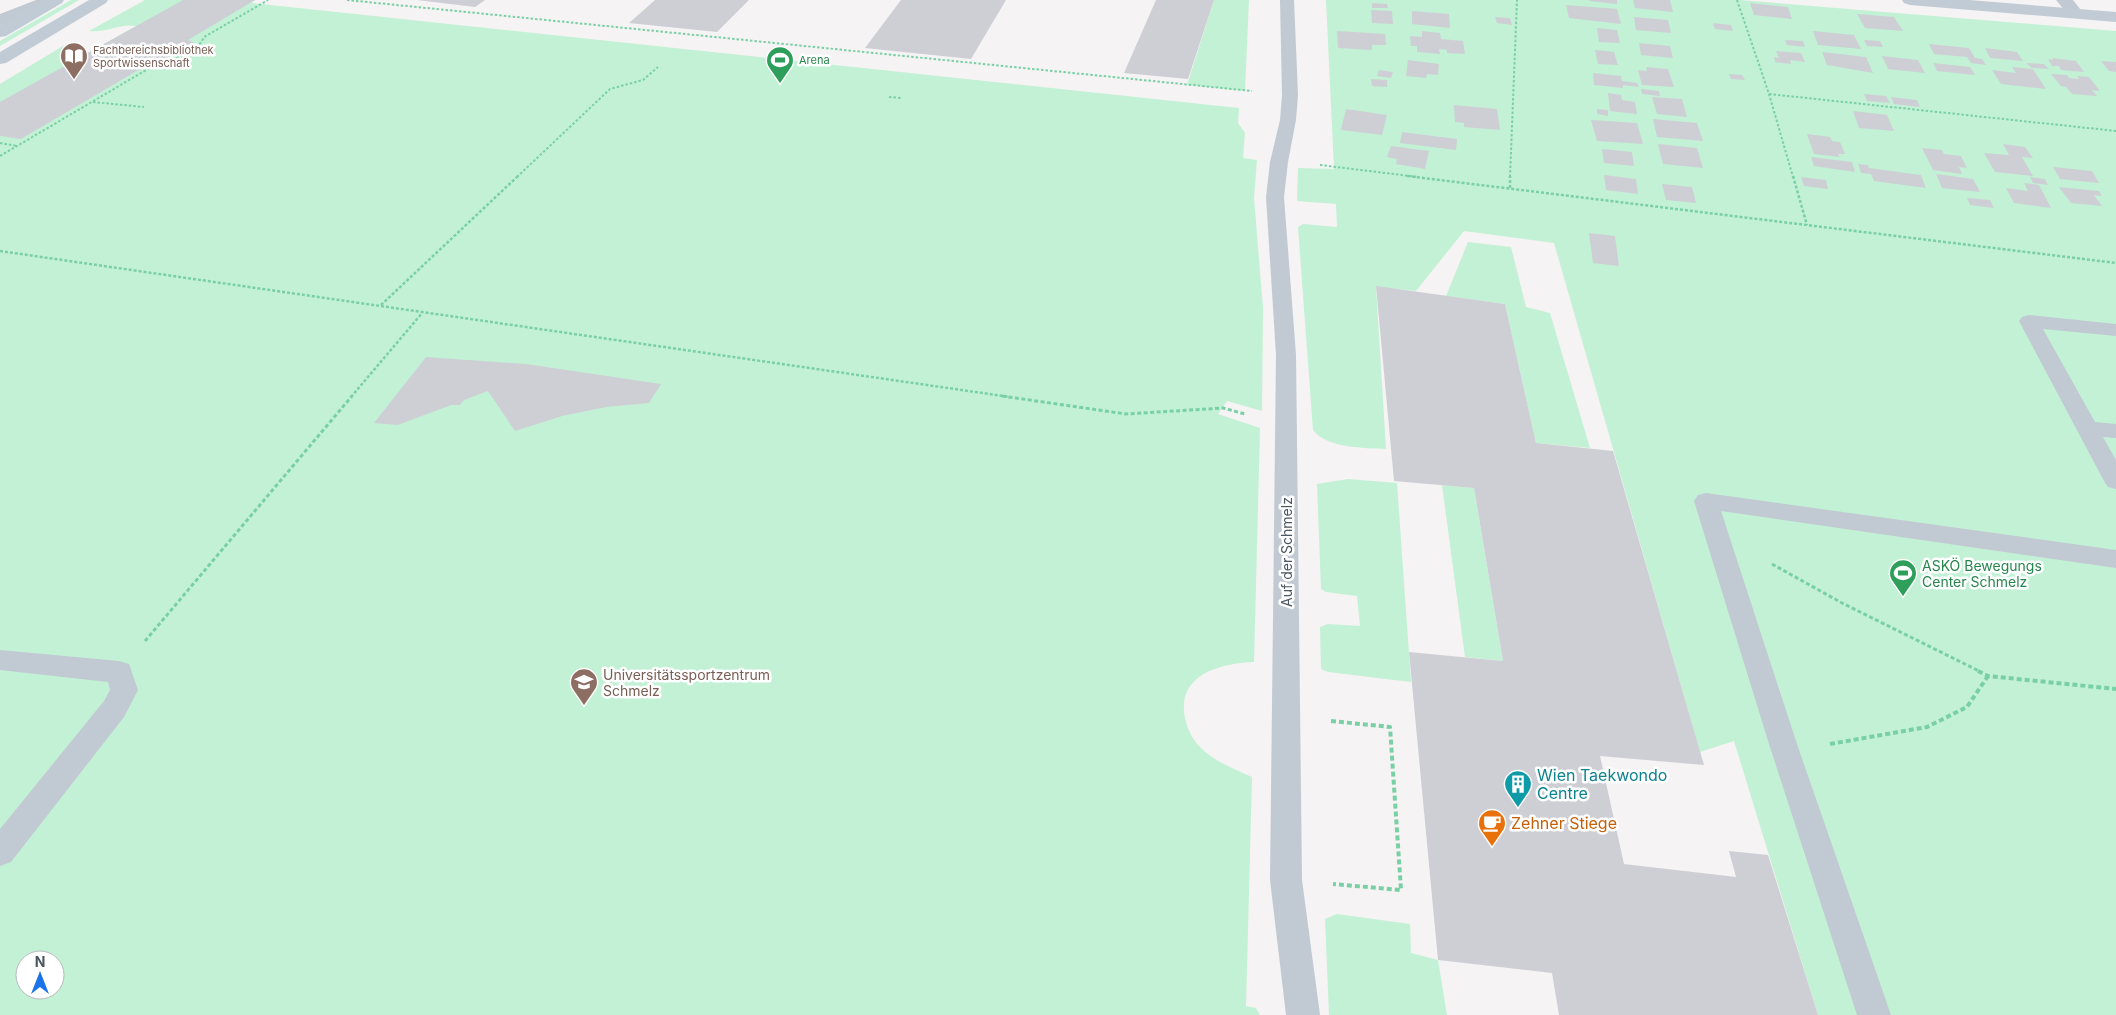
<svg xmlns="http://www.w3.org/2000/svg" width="2116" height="1015" font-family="Inter,sans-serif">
<rect width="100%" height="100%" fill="#f5f3f3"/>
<!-- green -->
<path fill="#c3f1d5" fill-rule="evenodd" d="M71 0H79L0 46V41Z
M145 0H255L252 3 1239 108 1238 123 1245 133 1243 158 1257 160 1254 198 1263 308 1262 411 1227 401 1218 414 1260 428 1254 662C1220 663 1176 675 1185 718 1187 729 1193 740 1201 748 1215 762 1234 769 1252 777L1246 1006 1256 1008 1260 1015H0V84L68 43 77 44 84 55 136 26C121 23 106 33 89 31ZM25 960H55V990H25Z
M1214 0H1249L1245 91 1187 85Z
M1326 0H1740L2116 31V1015H1818L1734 741 1700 752 1554 243 1464 231 1416 291 1376 287 1386 449C1365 448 1326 448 1313 430L1298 227 1303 224 1337 227 1336 204 1297 201 1298 168 1334 169Z
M1468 242 1511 247 1526 307 1550 313 1590 448 1536 443 1505 304 1446 296Z
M1348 479 1397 483 1411 682 1328 672 1321 669 1320 627 1328 624 1360 626 1357 596 1326 592 1321 589 1317 484Z
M1442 485 1474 488 1503 661 1465 657Z
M1337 914 1410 924 1411 953 1438 960 1447 1015H1329L1325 919Z"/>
<!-- building -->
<path fill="#cdcfd5" d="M183 0H255L188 40 195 43 191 47 171 57 157 59 21 139 0 136V102Z
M417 0H485L475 7Z
M655 0H749L717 32 629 23Z
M901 0H1006L971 59 865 48Z
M1156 0H1214L1188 79 1124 73Z
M1589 0H1617V4L1589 1Z
M1633 0H1670L1673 12 1635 8Z
M1372 3 1387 4 1388 8H1372Z
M1750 3 1788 7 1792 19 1754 15Z
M1566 5 1617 9 1621 24 1569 18Z
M1371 10 1392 11 1393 24 1372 23Z
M1412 11 1449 14 1450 28 1412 24Z
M1857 14 1894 17 1903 31 1865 28Z
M1495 17 1510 18 1512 25 1497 23Z
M1634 17 1668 20 1671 33 1636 30Z
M1713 23 1731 25 1733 31 1715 29Z
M1597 28 1617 30 1620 43 1599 42Z
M1337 31 1385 34 1386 45H1372V50L1338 48Z
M1422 31 1440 33 1441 39 1463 41 1465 54 1447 53V50L1439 49 1440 54 1417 52V46H1411L1410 36 1422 37Z
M1813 31 1854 35 1861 49 1818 45Z
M1785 40 1803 41 1805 47 1787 45Z
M1864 40 1880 41 1883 47 1867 46Z
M1639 43 1670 46 1673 58 1641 55Z
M1929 44 1969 48 1975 58 1982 59 1986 65 1971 63 1967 57 1934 54Z
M1985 48 2017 52 2023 61 1990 58Z
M1595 50 1614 52 1618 65 1598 64Z
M1776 51 1801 53 1805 62 1790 60 1791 64 1775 62 1774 57 1779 58Z
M1822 52 1866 57 1873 73 1827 65Z
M1882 56 1918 60 1925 73 1888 69Z
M2052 58 2076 61 2084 72 2061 70 2059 66H2052L2048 59 2053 60Z
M1408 60 1439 64 1438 75 1427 74 1426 78 1406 76Z
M2101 61 2116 62V72L2109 71Z
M1933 63 1970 67 1975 75 1937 71Z
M2026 63 2044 64 2049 69 2032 68Z
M1646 67 1668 69 1674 87 1642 85 1638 70 1647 71Z
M2012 67 2033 69 2046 89 2001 84 1992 70 2016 73Z
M1379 70 1393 72 1391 78 1377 76Z
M1593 73 1621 76 1622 81 1637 83 1639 87 1623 85V88L1594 85Z
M1729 74 1742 75 1745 80 1731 79Z
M2051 74 2067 75 2069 78 2079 79 2077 76 2089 77 2100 91 2092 90 2097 96 2072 94 2066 87 2061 86Z
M1371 79 1387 80V87L1372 86Z
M1641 89 1659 91 1660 96 1642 94Z
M1608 93 1621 95 1622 100 1635 102 1637 114 1610 111Z
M1864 94 1886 96 1890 103 1867 101Z
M1652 97 1682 99 1687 117 1657 114Z
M1891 97 1917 100 1920 107 1894 104Z
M1454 105 1497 109 1500 130 1464 127V123L1455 122Z
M1346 109 1387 115 1382 135 1341 130Z
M1597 109 1608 110V116L1597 114Z
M1853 111 1887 115 1894 131 1859 128Z
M1653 119 1697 123 1703 141 1657 137Z
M1591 120 1637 123 1643 144 1597 141Z
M1402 132 1457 139 1456 150 1400 143Z
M1807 134 1830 137 1832 141 1840 142 1845 154H1838L1840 157 1814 154Z
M1658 144 1697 148 1703 168 1663 164Z
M2003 144 2025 147 2033 158 2022 157 2033 176 1995 172 1984 153 2009 155Z
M1391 146 1429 151 1425 169 1396 164 1397 159 1387 157Z
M1922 148 1942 150 1944 154 1961 156 1967 168 1959 167 1962 174 1933 170Z
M1602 149 1632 152 1634 166 1604 163Z
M1811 157 1852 162 1855 172 1814 166Z
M1858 164 1868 165 1869 168 1921 175 1926 188 1874 181 1871 174 1861 173Z
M2053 167 2092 171 2099 183 2060 179Z
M1936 174 1973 179 1980 192 1942 188Z
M1604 175 1636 179 1638 194 1606 190Z
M1801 177 1826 180 1828 189 1804 186Z
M2030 177 2045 179 2048 185 2033 183Z
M2024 183 2039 185 2051 208 2014 203 2006 188 2028 191Z
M1662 184 1692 187 1696 203 1666 200Z
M2059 187 2099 191 2102 196 2094 195 2102 206 2071 203Z
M1967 198 1990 200 1994 208 1970 205Z
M1589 233 1615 236 1619 266 1593 263Z
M1376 286 1505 304 1536 443 1613 451 1704 765 1600 756 1624 864 1736 877 1729 851 1768 855 1818 1015H1559L1552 973 1438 960 1409 652 1503 661 1474 488 1394 481Z
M426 357 526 364 661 384 649 403 606 407 562 416 515 431 488 391 464 400 460 405H451L398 425 374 423Z"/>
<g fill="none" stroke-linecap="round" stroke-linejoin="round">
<!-- path-far3 -->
<path stroke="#7ad0a6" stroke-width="2" stroke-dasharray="2.5 2" stroke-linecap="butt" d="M347 0 1252 91
M1737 0 1769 94 1793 177
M1769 94 2116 131
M889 97 902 98
M93 102 144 107
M0 143 17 146
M0 156 158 63C175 58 196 55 204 37L268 0
M1320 165 1418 177
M517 177 610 89 643 80 658 67
M1510 177 1517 0"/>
<!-- path-far2 -->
<path stroke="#7ad0a6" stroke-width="2.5" stroke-dasharray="3 2" stroke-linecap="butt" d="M1407 176 2116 263
M1793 176 1807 225
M1510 188V176
M0 251 1010 397
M381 305 518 176
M351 397 423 312"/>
<!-- path-far1 -->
<path stroke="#7ad0a6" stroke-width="3" stroke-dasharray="4 2.5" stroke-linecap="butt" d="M1002 396 1126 414 1223 408 1245 414
M1772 564 1842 603 1981 672
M145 641 352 396"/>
<!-- path -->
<path stroke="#7ad0a6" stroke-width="4" stroke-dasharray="5 3" stroke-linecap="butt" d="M1978 671 1988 676 2116 689
M1331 721 1390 727 1401 890 1333 884
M1830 744 1927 727 1967 707 1988 676"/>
<!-- service -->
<path fill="#c1cad2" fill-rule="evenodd" d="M1280 0H1294L1298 95 1296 120 1288 162 1284 197 1296 355 1302 880 1320 1015H1286L1270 880 1276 355 1266 197 1270 162 1280 120 1282 95Z
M2029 315 2116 324V336L2043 329 2095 422 2116 424V438L2103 437 2116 460V489L2108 487 2104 481 2019 321 2022 317Z
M1706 493 2116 550V568L1721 511 1797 744 1891 1015H1857L1769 744 1694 501 1698 495Z
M0 650 119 661 129 664 138 690 124 717 11 862 0 866V829L104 701 110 690 108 682 0 670Z"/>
<!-- minor -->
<path fill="#c1cad2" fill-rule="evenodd" d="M36 0H58L56 3 0 25V14Z
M2056 0H2073L2084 14 2082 17H2070Z"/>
<!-- secondary -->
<path fill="#c1cbd6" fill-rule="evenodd" d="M44 0H64L62 3 6 36 0 37V25Z
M89 0H108L106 3 6 63 0 64V52Z
M1902 0H1969L2116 12V22L1910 5 1904 3Z"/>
</g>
<!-- icons -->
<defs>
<g id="library-pin" transform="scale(1.4375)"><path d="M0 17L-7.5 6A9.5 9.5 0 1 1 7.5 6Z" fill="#8d6e63" stroke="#fff"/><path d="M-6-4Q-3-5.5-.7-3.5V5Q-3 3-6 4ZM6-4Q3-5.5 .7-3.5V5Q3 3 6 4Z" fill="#fff"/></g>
<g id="stadium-pin" transform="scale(1.4375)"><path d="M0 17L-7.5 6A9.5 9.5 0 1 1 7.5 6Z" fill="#2e9e5b" stroke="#fff"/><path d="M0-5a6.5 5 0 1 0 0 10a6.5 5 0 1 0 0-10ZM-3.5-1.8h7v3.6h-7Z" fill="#fff"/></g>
<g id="university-pin" transform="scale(1.4375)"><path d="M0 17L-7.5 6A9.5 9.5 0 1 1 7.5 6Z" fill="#8d6e63" stroke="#fff"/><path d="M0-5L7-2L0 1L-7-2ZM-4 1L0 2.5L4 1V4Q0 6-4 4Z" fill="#fff"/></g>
<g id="building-pin" transform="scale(1.4375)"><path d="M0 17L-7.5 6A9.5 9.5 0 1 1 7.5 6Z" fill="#0f9aa8" stroke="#fff"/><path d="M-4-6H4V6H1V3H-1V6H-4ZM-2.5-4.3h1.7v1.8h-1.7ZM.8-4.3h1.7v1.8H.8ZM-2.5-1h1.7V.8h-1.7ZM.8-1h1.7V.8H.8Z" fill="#fff"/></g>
<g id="cafe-pin" transform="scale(1.4375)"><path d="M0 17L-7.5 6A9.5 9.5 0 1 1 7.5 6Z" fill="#e8710a" stroke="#fff"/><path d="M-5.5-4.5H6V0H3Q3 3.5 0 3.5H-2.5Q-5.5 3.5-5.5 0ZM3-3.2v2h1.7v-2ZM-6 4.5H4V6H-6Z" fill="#fff"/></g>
</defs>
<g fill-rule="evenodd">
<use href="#library-pin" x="74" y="56"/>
<use href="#stadium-pin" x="780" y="60"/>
<use href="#stadium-pin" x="1903" y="573"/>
<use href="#university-pin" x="584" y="682"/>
<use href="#building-pin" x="1518" y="784"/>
<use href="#cafe-pin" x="1492" y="823"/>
</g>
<g text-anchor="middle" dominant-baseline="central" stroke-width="5" stroke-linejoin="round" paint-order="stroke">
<!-- far-education labels -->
<g font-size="11" fill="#785e54" stroke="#fff" text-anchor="start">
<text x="93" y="50">Fachbereichsbibliothek<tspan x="93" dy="13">Sportwissenschaft</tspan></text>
</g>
<!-- far-leisure labels -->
<g font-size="11" fill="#27864d" stroke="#fff" text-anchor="start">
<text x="799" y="60">Arena</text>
</g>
<!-- street labels -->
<g font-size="14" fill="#4a5661" stroke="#fff">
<text transform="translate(1286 552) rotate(-90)">Auf der Schmelz</text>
</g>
<!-- leisure labels -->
<g font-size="14" fill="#27864d" stroke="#fff" text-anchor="start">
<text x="1922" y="565">ASKÖ Bewegungs<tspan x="1922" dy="16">Center Schmelz</tspan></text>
</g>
<!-- education labels -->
<g font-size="14" fill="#785e54" stroke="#fff" text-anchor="start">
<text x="603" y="674">Universitätssportzentrum<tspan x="603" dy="16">Schmelz</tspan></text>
</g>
<!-- near-culture labels -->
<g font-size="16" fill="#0d838f" stroke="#fff" text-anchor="start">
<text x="1537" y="775">Wien Taekwondo<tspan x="1537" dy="18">Centre</tspan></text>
</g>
<!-- near-food labels -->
<g font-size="16" fill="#c56008" stroke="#fff" text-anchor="start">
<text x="1511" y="823">Zehner Stiege</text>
</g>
</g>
<!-- north arrow -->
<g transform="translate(40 975)"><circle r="24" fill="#ffffff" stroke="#b7bbc0"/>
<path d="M0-4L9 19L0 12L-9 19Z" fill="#1a73e8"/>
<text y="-8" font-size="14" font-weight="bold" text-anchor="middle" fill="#4a5661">N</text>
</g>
</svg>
